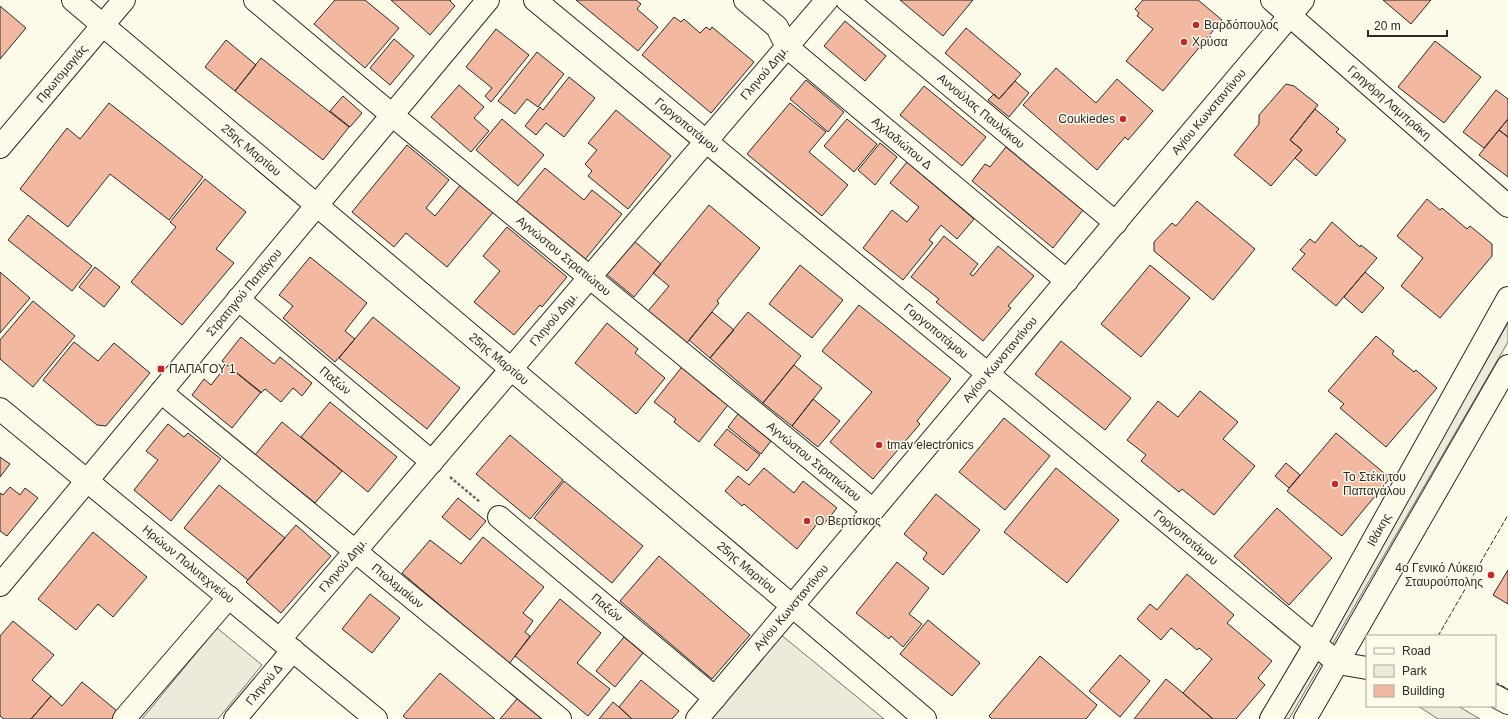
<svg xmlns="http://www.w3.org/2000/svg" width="1508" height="719" font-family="Helvetica,sans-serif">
<rect width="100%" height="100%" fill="#fdfbea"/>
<!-- green -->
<path fill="#ecebdb" stroke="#74746e" d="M1508 323V342L1289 719H1281Z
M217 628 262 665 218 719H142Z
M780 634 884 719H710Z"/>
<!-- parking -->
<path fill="#eceadb" stroke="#74746e" d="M1418 706H1458L1480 719H1438Z"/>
<!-- building -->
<path fill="#f2b8a0" stroke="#2b2b2b" d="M335 0H365L399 28 365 68 314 24Z
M391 0H451L450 1 455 6 430 35Z
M576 0H636L641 4 637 9 658 27 638 51Z
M900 0H973L943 36Z
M1143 0H1198L1222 20 1163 91 1126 61 1153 29 1137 16 1139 13 1135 9Z
M1383 0H1431L1411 24Z
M0 6 26 28 0 59Z
M674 17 681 22 684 19 700 33 706 27 710 30 712 27 754 62 711 113 642 55Z
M845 21 886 56 865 81 824 46Z
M966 28 1021 74 999 99 945 53Z
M496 29 529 55 491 102 485 96 492 88 466 67Z
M394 39 414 56 390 85 370 68Z
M226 40 256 65 235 91 205 67Z
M1435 41 1481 77 1444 123 1398 87Z
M537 52 564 74 538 107 527 99 515 114 498 101Z
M261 58 349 127 323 160 235 91Z
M1056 68 1096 103 1117 79 1153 111 1128 140 1125 137 1097 170 1023 105Z
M569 77 595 98 564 137 546 123 536 135 525 126 540 107 543 110Z
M806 80 844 112 828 132 790 99Z
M1015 81 1029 93 1009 117 988 100 994 94 999 99Z
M1286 84 1294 86 1318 105 1290 140 1302 150 1271 186 1234 155 1259 124V115Z
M459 85 484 107 474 118 489 131 471 152 431 117Z
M924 86 986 137 962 166 900 115Z
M1496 90 1508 99V119L1484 148 1463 132Z
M343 96 362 113 350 127 330 111Z
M109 103 203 177 169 220 110 174 68 227 20 189 67 128 80 139Z
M790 103 826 132 809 152 848 185 822 216 747 154Z
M1315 109 1339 129 1336 132 1346 140 1316 176 1295 158 1302 150 1290 140Z
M616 110 671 156 628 209 588 176 592 171 585 164 597 150 588 143Z
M502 119 544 155 518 186 476 150Z
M847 119 877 144 854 172 824 146Z
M1508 119V137L1499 130Z
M1499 130 1508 137V177L1479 155Z
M880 143 897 157 875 185 858 170Z
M407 145 449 180 426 208 435 216 462 183 495 210 447 267 406 233 394 247 352 212Z
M1006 147 1083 210 1053 248 972 181 985 164 990 167Z
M907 162 974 219 957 239 941 225 929 240 933 243 903 280 863 248 892 210 907 222 919 207 890 183Z
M545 168 584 200 592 190 622 214 583 262 514 205Z
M205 179 246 212 216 249 234 263 182 325 131 282 176 227 170 222Z
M1427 199 1440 210 1442 208 1467 229 1470 226 1492 244V256L1440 318 1401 286 1423 258 1397 236Z
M1197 201 1255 249 1213 300 1154 251V242L1172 223 1176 226Z
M709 205 760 248 717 301 719 303 683 348 644 316 669 286 653 273Z
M28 215 92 266 72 291 8 240Z
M1332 222 1360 247 1361 245 1377 258 1336 306 1292 269 1305 254 1300 250 1310 239 1315 243Z
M507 227 567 277 542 307 540 305 514 335 474 302 500 271 483 256Z
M944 236 978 264 970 274 973 276 998 246 1034 276 1008 306 1011 308 983 341 936 302 939 299 911 277Z
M633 240 661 264 634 297 605 273Z
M310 257 367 303 345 331 355 339 335 362 283 318 293 306 279 295Z
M800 265 843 300 812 338 769 304Z
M1150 265 1190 298 1141 357 1101 324Z
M95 267 120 287 104 307 79 287Z
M0 272 30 298 0 333Z
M1365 272 1384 288 1362 313 1344 297Z
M33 301 75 336 33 387 0 359V340Z
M859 305 951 379 917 421 920 424 873 479 830 442 872 392 822 351Z
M712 312 734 330 710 358 689 340Z
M748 312 801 356 763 403 710 358Z
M373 317 460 388 427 429 339 358Z
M607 323 638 349 635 353 665 378 636 414 575 363Z
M1376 336 1394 351 1392 354 1414 372 1416 370 1437 388 1386 447 1340 408 1344 404 1328 391Z
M241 337 274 364 280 357 312 383 302 396 293 388 281 402 265 389 261 393 222 361Z
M1061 341 1131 398 1105 430 1035 374Z
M74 342 98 361 114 343 150 373 106 426 97 425 43 380Z
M685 363 711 383 707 389 728 405 699 442 674 422 676 419 654 402Z
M227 365 261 392 232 428 192 395 204 379 211 385Z
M794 365 822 388 792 426 763 403Z
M1200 391 1238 422 1223 439 1255 466 1214 515 1182 489 1179 492 1141 461 1146 455 1127 440 1158 401 1178 417Z
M813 399 840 421 818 447 792 426Z
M330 402 397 457 368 492 301 437Z
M738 414 771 441 761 454 728 427Z
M1004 418 1050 456 1005 510 959 472Z
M282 422 342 471 315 503 255 455Z
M168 424 184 437 188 433 221 459 171 521 134 490 158 460 146 451Z
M727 429 760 455 747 471 714 445Z
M1336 433 1390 478 1342 536 1287 491Z
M510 435 563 480 530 519 476 474Z
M0 457 10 464 0 477Z
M1286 463 1300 475 1289 488 1275 476Z
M764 468 794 493 803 481 837 508 822 526 818 523 797 549 744 504 742 506 725 491 738 476 749 485Z
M1056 468 1119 520 1067 583 1004 532Z
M564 481 643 546 612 583 534 518Z
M219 485 285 538 248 580 184 528Z
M10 487 20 495 25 488 38 498 7 536 0 531V493L3 495Z
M936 494 980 530 943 575 923 559 927 553 904 534Z
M458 498 486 521 470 540 442 517Z
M1277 508 1332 558 1289 605 1234 556Z
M296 525 331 556 281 613 246 582Z
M93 532 147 577 113 617 98 604 76 630 38 599Z
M483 537 544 587 523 613 533 621 525 632 530 636 509 664 402 573 430 540 461 564Z
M659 556 750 635 712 679 620 601Z
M897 562 929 588 909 614 922 624 903 647 891 636 889 639 856 613Z
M1508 570V604L1493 595Z
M1187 574 1234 615 1227 623 1272 661 1258 678 1265 685 1236 719H1213L1183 693 1212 659 1199 648 1197 650 1171 628 1161 640 1137 619 1150 604 1157 610Z
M370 594 400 618 372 653 342 629Z
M560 599 601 633 577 663 610 689 588 716 515 656Z
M928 620 980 663 952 696 900 654Z
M13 621 54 655 32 680 51 696 31 719H4L0 716V636Z
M624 637 643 653 615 687 596 671Z
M1120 655 1150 681 1120 717 1089 691Z
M1040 656 1097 705 1086 719H992L989 716Z
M440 673 495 719H407L403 716Z
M1166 679 1183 693 1213 719H1134Z
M641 680 679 711 672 719H632L619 707Z
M82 682 123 716 121 719H31L51 696 62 706Z
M521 694 544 714 540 719H500Z
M613 702 619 707 632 719H599Z"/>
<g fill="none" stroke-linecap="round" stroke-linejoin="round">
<!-- minor casing -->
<g stroke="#2b2b2b" stroke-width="24">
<g id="minor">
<path id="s1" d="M73 0 777 593 925 719"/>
<path id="s2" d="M255 0 392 115 873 510"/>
<path id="s3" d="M535 0 1338 663 1367 668"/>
<path id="s4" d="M745 0 777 27 787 47 1067 281"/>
<path id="s5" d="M847 0 1116 223"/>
<path id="s6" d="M1272 0 1508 206"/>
<path id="s7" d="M0 147 124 0"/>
<path id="s8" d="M238 299 432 462"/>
<path id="s9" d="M161 392 560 719"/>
<path id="s10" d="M0 409 376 719"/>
<path id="s11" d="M499 517 715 698"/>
<path id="s12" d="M0 585 488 0"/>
<path id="s13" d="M280 639 827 0"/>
<path d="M1495 696 1508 703"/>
<path d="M124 719 229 597"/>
<path id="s14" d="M235 719 293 650"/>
<path id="s15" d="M697 719 1303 0"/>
<path id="s16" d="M1271 719 1315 645 1508 298"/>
<path d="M1305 719 1508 366"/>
</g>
</g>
<!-- path -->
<path stroke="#6a6964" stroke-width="2.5" stroke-dasharray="3 2" stroke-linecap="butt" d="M450 477 480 502"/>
<!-- minor -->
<use href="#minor" stroke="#fdfbea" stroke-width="22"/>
<!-- fence -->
<path stroke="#2b2b2b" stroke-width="1" stroke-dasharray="5 2" stroke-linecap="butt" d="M1438 636 1508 515
M1495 682 1508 689"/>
</g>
<!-- markers -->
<g fill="#c62828" stroke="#fdfbea" stroke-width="1.5">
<circle cx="1196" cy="25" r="4"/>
<circle cx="1184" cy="42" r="4"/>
<circle cx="1123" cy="119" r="4"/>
<rect x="157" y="365" width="8" height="8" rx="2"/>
<circle cx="879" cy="445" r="4"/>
<circle cx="1335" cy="484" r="4"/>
<circle cx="807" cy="521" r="4"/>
<circle cx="1491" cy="575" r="4"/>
</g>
<g text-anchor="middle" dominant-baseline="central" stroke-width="3" stroke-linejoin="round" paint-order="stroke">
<!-- poi labels -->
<g font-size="12" fill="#2b2b2b" stroke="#fdfbea" text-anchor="start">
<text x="1204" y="25">Βαρδόπουλος</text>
<text x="1192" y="42">Χρύσα</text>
<text x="1115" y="119" text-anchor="end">Coukiedes</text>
<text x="169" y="369">ΠΑΠΑΓΟΥ 1</text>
<text x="887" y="445">tmav electronics</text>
<text x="1343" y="477">Το Στέκι του<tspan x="1343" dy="14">Παπαγάλου</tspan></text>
<text x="815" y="521">Ο Βερτίσκος</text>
<text x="1483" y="568" text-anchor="end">4ο Γενικό Λύκειο<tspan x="1483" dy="14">Σταυρούπολης</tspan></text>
</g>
<!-- street labels -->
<g font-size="12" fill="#2b2b2b" stroke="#fdfbea">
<text stroke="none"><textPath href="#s13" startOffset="745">Γληνού Δημ.</textPath></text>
<text stroke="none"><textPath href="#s7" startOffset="96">Πρωτομαγιάς</textPath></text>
<text stroke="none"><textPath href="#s6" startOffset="156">Γρηγόρη Λαμπράκη</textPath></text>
<text stroke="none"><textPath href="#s5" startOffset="174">Αννούλας Παυλάκου</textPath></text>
<text stroke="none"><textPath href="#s15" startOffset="794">Αγίου Κωνσταντίνου</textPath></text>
<text stroke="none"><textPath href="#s3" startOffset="197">Γοργοποτάμου</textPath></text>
<text stroke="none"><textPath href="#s4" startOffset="214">Αχλαδιώτου Δ</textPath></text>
<text stroke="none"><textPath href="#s1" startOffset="233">25ης Μαρτίου</textPath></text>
<text stroke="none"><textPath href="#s2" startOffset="401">Αγνώστου Στρατιώτου</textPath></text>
<text stroke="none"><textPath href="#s12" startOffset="381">Στρατηγού Παπάγου</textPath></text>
<text stroke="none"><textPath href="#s13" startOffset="421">Γληνού Δημ.</textPath></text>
<text stroke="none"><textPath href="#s3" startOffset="520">Γοργοποτάμου</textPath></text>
<text stroke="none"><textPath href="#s1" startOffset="557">25ης Μαρτίου</textPath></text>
<text stroke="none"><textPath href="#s15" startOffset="470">Αγίου Κωνσταντίνου</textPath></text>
<text stroke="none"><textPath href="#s8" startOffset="127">Παξών</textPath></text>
<text stroke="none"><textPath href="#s2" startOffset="725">Αγνώστου Στρατιώτου</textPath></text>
<text stroke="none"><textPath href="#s16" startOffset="218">Ιθάκης</textPath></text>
<text stroke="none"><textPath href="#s3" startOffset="844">Γοργοποτάμου</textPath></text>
<text stroke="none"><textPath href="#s10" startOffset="244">Ηρώων Πολυτεχνείου</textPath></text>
<text stroke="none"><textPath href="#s13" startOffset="97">Γληνού Δημ.</textPath></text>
<text stroke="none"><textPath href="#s1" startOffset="881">25ης Μαρτίου</textPath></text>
<text stroke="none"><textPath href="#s9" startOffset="306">Πτολεμαίων</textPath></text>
<text stroke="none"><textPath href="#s15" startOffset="146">Αγίου Κωνσταντίνου</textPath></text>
<text stroke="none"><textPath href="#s11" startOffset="141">Παξών</textPath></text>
<text stroke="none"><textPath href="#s14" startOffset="45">Γληνού Δ</textPath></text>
</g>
</g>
<!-- legend -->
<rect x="1366" y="635" width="130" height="72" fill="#fdfbea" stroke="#a9a89e"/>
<rect x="1374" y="648" width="20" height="6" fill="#fdfbea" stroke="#a9a89e"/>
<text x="1402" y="655" font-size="12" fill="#2b2b2b">Road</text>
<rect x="1374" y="665" width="20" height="12" fill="#ecebdb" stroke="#a9a89e"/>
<text x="1402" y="675" font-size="12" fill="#2b2b2b">Park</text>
<rect x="1374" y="685" width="20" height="12" fill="#f2b8a0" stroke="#a9a89e"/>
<text x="1402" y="695" font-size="12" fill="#2b2b2b">Building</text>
<!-- scale -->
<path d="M1368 30v6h79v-6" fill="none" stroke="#2b2b2b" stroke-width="2"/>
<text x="1374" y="30" font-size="12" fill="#2b2b2b" stroke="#fdfbea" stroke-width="3" paint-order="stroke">20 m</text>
</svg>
